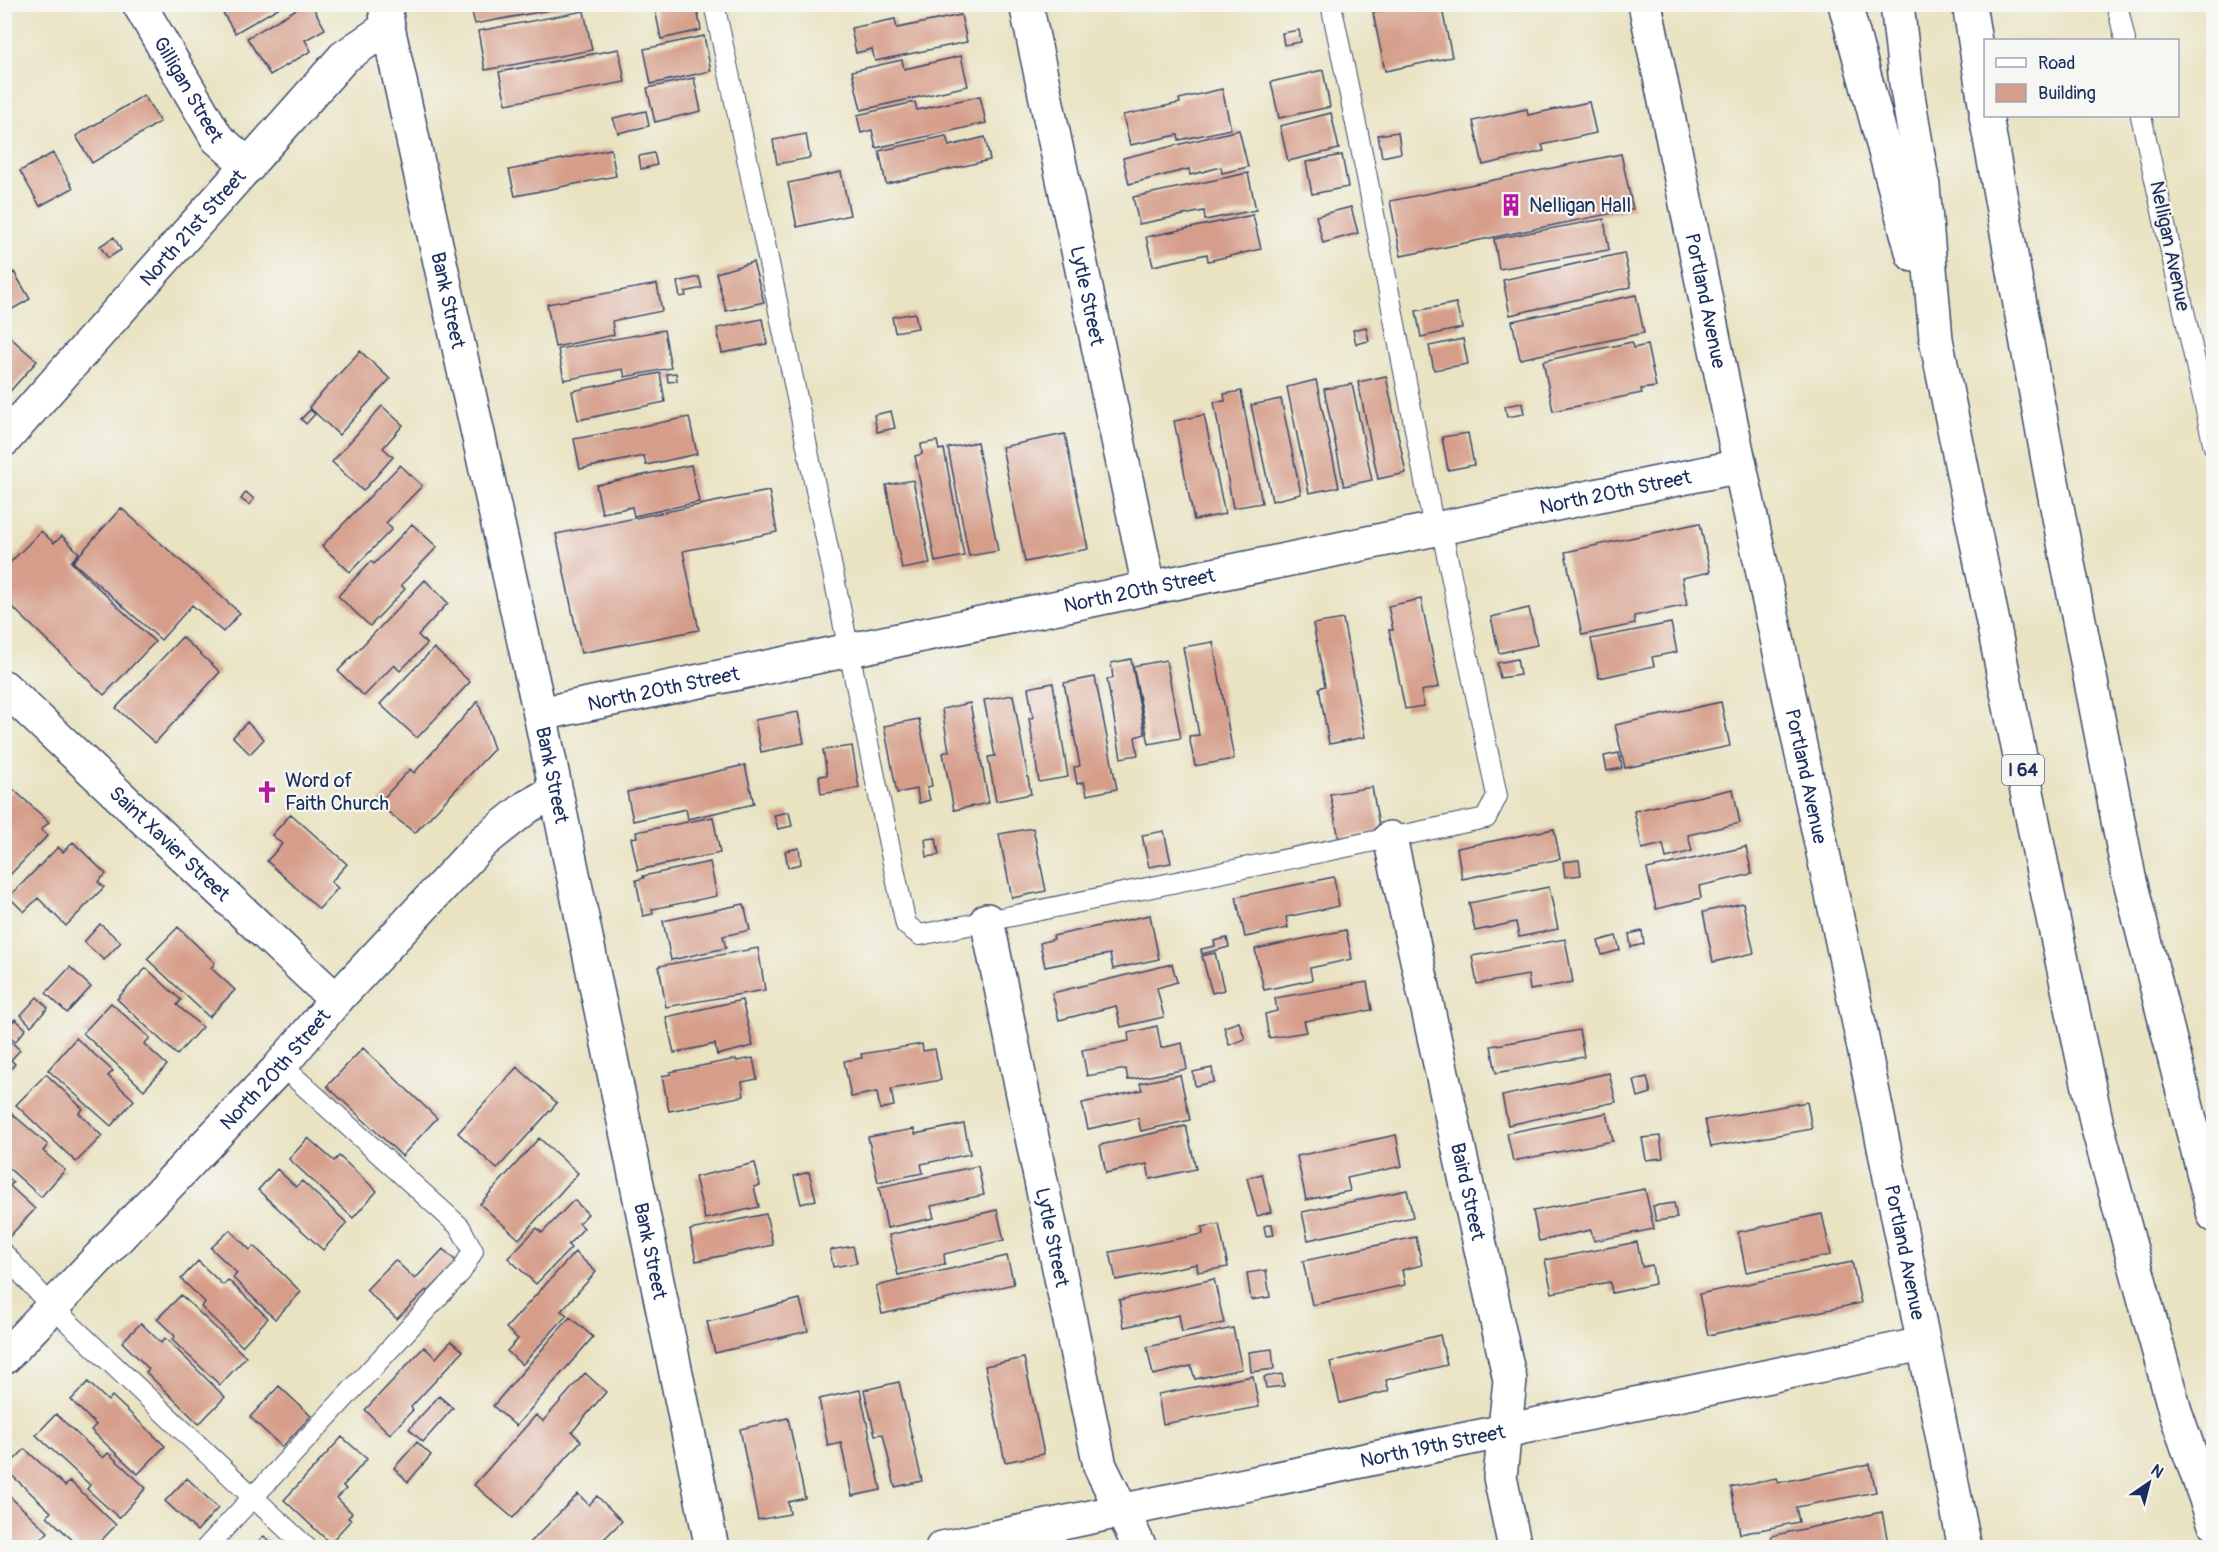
<svg xmlns="http://www.w3.org/2000/svg" width="2218" height="1552" font-family="Pangolin,sans-serif">
<rect width="100%" height="100%" fill="#f6f6f2"/>
<filter id="ink" filterUnits="userSpaceOnUse"><feTurbulence type="fractalNoise" baseFrequency=".0167" numOctaves="2"/><feDisplacementMap in="SourceGraphic" scale="12" xChannelSelector="R" yChannelSelector="G"/><feConvolveMatrix kernelMatrix="1 2 1 2 8 2 1 2 1" color-interpolation-filters="sRGB"/></filter>
<filter id="wash" filterUnits="userSpaceOnUse"><feTurbulence type="fractalNoise" baseFrequency=".008" numOctaves="4" result="noise"/><feDisplacementMap in="SourceGraphic" scale="24" xChannelSelector="R" yChannelSelector="G"/><feGaussianBlur stdDeviation="1.35" result="paint"/><feColorMatrix in="noise" values="0 0 0 0 0 0 0 0 0 0 0 0 0 0 0 0 0 1.4 0 .05"/><feComposite in="paint" operator="in"/></filter>
<g filter="url(#wash)">
<rect width="100%" height="100%" fill="#e9e3c2"/>
<g id="blocks">
<!-- building -->
<path fill="#d69e8a" d="M227 4H285L235 33 220 8Z
M305 4H311L325 29 305 40 311 51 270 75 247 38Z
M470 4H570L571 6 475 24Z
M654 4H696L701 30 661 39Z
M1413 4H1441L1452 57 1385 71 1373 13Z
M584 11 592 50 485 70 478 31Z
M961 15 967 42 875 61 872 49 856 53 851 28 895 19 897 28Z
M1299 30 1301 42 1284 45 1282 33Z
M704 36 711 71 651 84 644 49Z
M619 49 625 82 506 104 499 72Z
M961 56 968 86 861 110 852 71 902 60 904 69Z
M1323 70 1330 107 1279 118 1271 82Z
M694 78 701 111 655 122 647 88Z
M1222 89 1231 129 1179 140 1178 135 1130 145 1123 115 1180 103 1179 99Z
M144 95 160 122 92 163 76 136Z
M980 96 986 123 876 148 872 130 861 133 857 115 915 102 917 110Z
M1589 102 1596 133 1542 145 1544 151 1483 165 1473 121 1527 109 1528 115Z
M646 111 649 126 618 133 613 118Z
M1331 113 1339 149 1288 161 1280 126Z
M1239 130 1248 167 1222 173 1221 167 1190 175 1189 169 1129 184 1123 158Z
M1398 132 1401 153 1382 157 1378 135Z
M806 134 810 158 777 164 773 140Z
M946 136 949 146 985 137 990 160 886 184 879 151Z
M611 149 616 176 515 196 509 170Z
M53 153 73 188 40 206 20 171Z
M654 153 657 165 641 169 639 156Z
M1621 154 1633 209 1401 256 1390 201Z
M1342 155 1348 187 1312 194 1306 162Z
M841 172 850 215 797 227 788 183Z
M1248 173 1256 210 1205 220 1204 211 1139 224 1133 197Z
M1351 207 1358 233 1323 243 1316 216Z
M1253 215 1261 249 1208 261 1207 254 1153 266 1146 237Z
M1604 219 1609 250 1499 269 1494 239Z
M114 237 121 250 108 258 100 246Z
M1624 253 1631 287 1510 315 1503 280Z
M753 262 764 302 726 311 716 273Z
M14 272 30 299 4 314V278Z
M699 277 702 288 685 292 686 296 680 297 677 282Z
M657 284 662 311 612 321 614 335 555 347 547 304Z
M1636 295 1644 333 1520 359 1512 321Z
M1456 303 1462 328 1421 337 1416 311Z
M915 313 918 328 895 332 892 317Z
M762 319 767 344 722 353 717 328Z
M1366 327 1369 341 1356 344 1353 330Z
M664 330 671 368 625 377 623 369 564 380 558 349Z
M4 332 37 361 4 398Z
M1463 339 1468 364 1434 370 1429 346Z
M1632 342 1633 348 1647 345 1656 387 1641 389 1642 393 1553 411 1543 361Z
M360 351 390 379 339 435 309 407Z
M660 373 665 402 578 420 572 391Z
M676 373 677 381 668 382 667 374Z
M1386 376 1406 473 1378 479 1358 382Z
M1316 380 1339 487 1309 493 1287 387Z
M1352 384 1372 480 1344 486 1324 389Z
M1241 391 1262 503 1233 508 1214 402 1225 401 1224 394Z
M1281 399 1301 494 1272 501 1251 405Z
M1522 403 1524 414 1507 417 1505 406Z
M382 406 403 425 383 448 393 457 363 491 332 462Z
M310 410 315 414 306 424 301 419Z
M891 411 895 428 877 432 874 415Z
M1204 415 1225 514 1194 520 1174 421Z
M689 417 697 454 646 465 644 456 580 469 574 439Z
M1468 433 1474 465 1448 470 1442 437Z
M1065 434 1088 549 1025 562 1002 447Z
M937 441 939 450 944 449 964 556 935 562 915 456 922 454 921 444Z
M977 442 998 551 969 556 948 448Z
M400 465 422 486 386 523 392 529 350 572 322 546Z
M691 465 699 502 634 516 632 507 602 513 596 485Z
M913 480 930 564 902 569 886 485Z
M769 491 777 532 683 551 699 630 581 653 556 534Z
M246 492 254 499 249 505 241 499Z
M121 508 240 613 223 632 192 605 161 640 73 562Z
M1700 523 1710 572 1682 578 1687 605 1634 616 1635 624 1582 635 1565 552Z
M412 524 437 547 401 585 405 589 370 626 338 596 371 561 374 564Z
M41 531 54 543 62 536 79 553 71 562 155 642 104 695 4 599V569Z
M425 580 448 603 418 635 427 644 400 671 394 665 364 696 338 671Z
M1421 599 1439 687 1421 691 1424 706 1405 709 1389 630H1393L1388 606Z
M1529 608 1537 645 1499 653 1491 617Z
M1343 619 1365 737 1329 744 1319 688 1325 686 1313 624Z
M1671 623 1677 652 1652 657 1654 666 1599 678 1591 639Z
M182 637 220 672 155 743 116 708Z
M1213 642 1234 759 1195 766 1189 736 1199 735 1183 647Z
M434 648 470 682 417 738 380 704Z
M1131 659 1145 734 1135 737 1138 755 1121 758 1107 679 1113 678 1111 663Z
M1517 659 1520 675 1500 678 1497 663Z
M1166 660 1181 738 1149 744 1133 666Z
M1095 677 1117 789 1087 795 1084 782 1077 784 1074 767 1080 766 1064 683Z
M1053 683 1068 777 1039 782 1029 718H1033L1028 688Z
M1013 695 1031 794 996 801 988 757 995 756 984 700Z
M478 701 494 749 415 833 378 804 410 769 414 773Z
M1721 702 1730 746 1625 768 1615 725Z
M970 703 989 803 954 810 943 753 949 751 942 709Z
M798 712 804 743 761 752 755 720Z
M919 719 932 786 927 787 930 800 919 803 917 789 897 793 884 726Z
M247 722 264 739 250 754 233 737Z
M852 746 859 788 821 794 819 776 827 775 823 750Z
M1619 753 1622 768 1607 771 1604 756Z
M745 765 754 804 688 819 686 809 633 821 627 792Z
M1372 787 1380 831 1339 839 1330 794Z
M13 789 49 822 41 830 48 835 9 876 4 871V794L7 796Z
M1733 789 1740 823 1688 835 1692 851 1666 858 1663 844 1642 849 1634 811Z
M789 812 792 826 778 829 774 815Z
M291 814 347 864 331 882 338 888 319 909 267 861 282 844 272 835Z
M713 817 720 853 638 870 631 838 637 837 636 832Z
M1033 828 1046 891 1012 898 999 834Z
M1554 829 1560 859 1462 879 1457 848Z
M1164 831 1171 863 1149 867 1142 835Z
M936 838 939 855 927 857 925 839Z
M73 842 106 874 98 882 104 887 66 926 38 898 24 912 9 897 58 847 63 852Z
M1746 847 1752 874 1699 886 1701 898 1656 909 1647 869Z
M799 848 801 864 788 867 785 851Z
M1579 860 1581 875 1565 877 1563 862Z
M710 862 717 896 652 909 653 914 643 916 636 880 644 878 643 876Z
M1334 877 1339 906 1286 917 1288 928 1245 937 1236 897Z
M1549 887 1558 929 1519 937 1516 922 1475 931 1469 903Z
M1743 903 1754 953 1713 962 1703 912Z
M744 904 750 930 723 936 726 948 671 960 663 921Z
M1150 915 1159 959 1113 969 1110 954 1045 967 1040 943 1054 939 1053 936Z
M100 924 121 942 104 960 84 942Z
M178 927 215 963 211 968 235 990 209 1017 147 959Z
M1346 930 1352 959 1310 968 1312 980 1264 990 1255 949Z
M1642 931 1644 944 1631 947 1629 934Z
M1616 936 1620 950 1602 955 1598 941Z
M1227 938 1229 947 1202 954 1201 949 1215 946 1214 941Z
M1565 939 1573 982 1530 990 1528 975 1477 984 1472 956Z
M758 948 765 990 666 1007 659 966Z
M1215 953 1224 990 1212 993 1202 956Z
M1172 964 1177 982 1157 988 1164 1017 1121 1027 1116 1006 1059 1020 1052 993Z
M70 967 91 987 67 1013 46 993Z
M146 968 181 1000 177 1005 202 1027 177 1055 117 999Z
M1367 982 1372 1010 1304 1021 1307 1032 1269 1038 1265 1014 1277 1011 1275 998Z
M37 997 48 1008 31 1026 21 1015Z
M742 1000 753 1046 717 1055 715 1044 674 1053 666 1017Z
M111 1003 150 1038 144 1044 167 1065 144 1090 83 1033Z
M15 1019 26 1029 15 1042 4 1031Z
M1239 1022 1245 1039 1229 1045 1224 1027Z
M1157 1026 1161 1048 1182 1043 1187 1069 1128 1080 1126 1069 1087 1076 1082 1050 1129 1041 1128 1033Z
M1579 1030 1584 1057 1496 1073 1491 1046Z
M6 1037 20 1050 11 1060 15 1064 9 1071 4 1068Z
M76 1038 113 1071 108 1076 134 1100 111 1126 48 1070Z
M922 1044 923 1051 935 1049 941 1080 891 1089 894 1106 880 1109 877 1092 851 1097 844 1061 862 1058 861 1054Z
M363 1048 437 1118 402 1156 327 1086Z
M753 1058 757 1079 742 1082 744 1096 669 1111 662 1076 671 1074 670 1072 736 1059 737 1061Z
M517 1067 557 1103 497 1169 458 1133Z
M1212 1068 1214 1082 1195 1086 1193 1072Z
M1609 1073 1616 1102 1508 1125 1502 1096Z
M46 1074 83 1109 79 1113 102 1136 76 1162 16 1105Z
M1180 1075 1190 1120 1141 1131 1138 1118 1088 1129 1082 1103 1142 1090 1140 1083Z
M1647 1077 1651 1093 1638 1097 1634 1080Z
M1807 1102 1812 1129 1711 1147 1705 1120Z
M9 1111 48 1145 43 1151 65 1170 41 1197 4 1164V1116Z
M1607 1113 1613 1141 1513 1161 1507 1133Z
M964 1124 970 1154 921 1164 923 1173 878 1182 868 1137 914 1129 915 1134Z
M1186 1126 1196 1169 1150 1179 1147 1164 1106 1173 1100 1145Z
M1396 1135 1402 1166 1347 1178 1350 1191 1306 1200 1297 1156Z
M1660 1136 1663 1158 1646 1160 1642 1138Z
M308 1138 334 1161 339 1156 377 1191 353 1218 289 1159Z
M539 1138 578 1173 519 1239 480 1204Z
M755 1163 760 1185 754 1187 759 1207 705 1219 695 1177Z
M978 1166 984 1195 931 1206 934 1218 887 1228 879 1187Z
M277 1169 296 1187 302 1181 347 1223 323 1250 258 1190Z
M809 1172 816 1200 801 1204 794 1176Z
M4 1174 13 1182 10 1186 35 1209 10 1236 4 1231Z
M1262 1174 1271 1212 1257 1216 1247 1178Z
M1645 1189 1654 1229 1594 1241 1591 1230 1539 1241 1533 1211Z
M1407 1190 1413 1217 1308 1240 1302 1212Z
M574 1200 588 1214 579 1223 584 1228 568 1245 571 1248 536 1284 508 1258 537 1228 542 1233Z
M1674 1203 1677 1218 1656 1221 1653 1206Z
M997 1210 1004 1240 944 1254 945 1264 898 1275 889 1235Z
M766 1214 773 1245 696 1261 690 1230Z
M1822 1214 1831 1255 1746 1272 1738 1232Z
M1219 1224 1228 1267 1198 1272 1197 1264 1116 1280 1110 1252 1203 1234 1202 1227Z
M1272 1224 1274 1235 1266 1236 1264 1226Z
M230 1230 250 1250 254 1246 301 1292 275 1319 233 1278 237 1273 211 1248Z
M1416 1237 1422 1265 1402 1270 1405 1285 1312 1305 1303 1261Z
M1637 1242 1642 1267 1652 1265 1655 1284 1612 1293 1610 1282 1552 1293 1545 1260Z
M853 1246 857 1263 833 1267 830 1250Z
M443 1249 457 1262 428 1292 426 1290 397 1319 366 1290 395 1260 415 1279Z
M575 1252 596 1272 561 1311 567 1315 522 1365 507 1351 518 1339 506 1328Z
M1007 1256 1014 1284 882 1314 876 1286Z
M198 1261 223 1285 228 1280 268 1318 242 1346 201 1307 205 1302 181 1279Z
M1852 1262 1861 1303 1708 1335 1699 1294Z
M1266 1270 1270 1297 1251 1300 1247 1273Z
M1214 1279 1224 1323 1182 1332 1179 1315 1124 1327 1119 1300Z
M181 1295 246 1357 220 1385 172 1340 175 1336 157 1319Z
M800 1299 808 1331 715 1353 707 1322Z
M570 1317 593 1337 516 1426 493 1406Z
M141 1323 161 1343 165 1338 225 1397 199 1424 146 1372 149 1369 122 1342Z
M1233 1328 1242 1369 1195 1379 1191 1366 1153 1375 1147 1347Z
M1440 1335 1447 1365 1386 1380 1389 1391 1340 1403 1330 1362Z
M451 1341 463 1351 411 1407 413 1410 390 1434 365 1410 424 1347 436 1358Z
M1272 1349 1274 1369 1251 1372 1249 1352Z
M1024 1358 1044 1454 1005 1462 985 1366Z
M585 1373 606 1392 572 1432 581 1441 513 1518 474 1485 536 1415 543 1421Z
M1282 1374 1284 1386 1266 1388 1264 1377Z
M1253 1376 1259 1407 1163 1424 1158 1394Z
M88 1382 108 1401 112 1396 165 1446 138 1474 91 1430 96 1425 71 1400Z
M899 1382 922 1481 895 1487 883 1434 875 1435 864 1390Z
M279 1386 311 1416 282 1447 250 1417Z
M860 1390 881 1490 852 1496 841 1443 828 1446 819 1399Z
M439 1396 453 1408 423 1442 409 1429Z
M56 1414 103 1458 108 1453 146 1488 119 1518 87 1489 90 1485 36 1435Z
M788 1418 805 1498 788 1502 790 1514 758 1520 740 1429Z
M342 1437 367 1459 343 1486 346 1489 337 1498 352 1513 348 1518 351 1520 330 1543 284 1500Z
M417 1442 431 1455 408 1482 394 1468Z
M25 1449 65 1486 70 1481 116 1525 94 1548H81L47 1516 51 1512 5 1469Z
M1870 1464 1876 1492 1796 1507 1799 1522 1740 1534 1731 1487 1776 1478 1778 1483Z
M187 1478 218 1508 197 1531 165 1501Z
M4 1491 48 1532 33 1548H12L4 1541Z
M578 1494 589 1505 597 1496 622 1521 595 1548H525Z
M1882 1512 1889 1548H1773L1771 1536Z
M264 1536 275 1548H252Z"/>
</g>
</g>
<g filter="url(#ink)">
<use href="#blocks" fill-opacity="0" stroke="#3a4a6d" stroke-width="1.5"/>
<g fill="none" stroke-linecap="round" stroke-linejoin="round">
<!-- service casing -->
<g stroke="#3a4a6d" stroke-width="22">
<path id="service" d="M714 4C781 311 841 618 906 925L920 935 1486 818 1497 796 1441 527
M1331 4 1367 177 1434 529
M2117 4 2125 40
M2141 116 2214 447
M4 1254 52 1307 307 1548
M206 1548 461 1272 473 1251 460 1227 281 1065"/>
</g>
<!-- minor casing -->
<g stroke="#3a4a6d" stroke-width="36">
<g id="minor">
<path id="s1" d="M139 4 217 138 249 166"/>
<path id="s2" d="M385 4 388 27 540 714 712 1548"/>
<path id="s3" d="M1026 4 1149 587"/>
<path id="s4" d="M1645 4 1740 466 1849 974 1965 1548"/>
<path id="s5" d="M4 440 344 57 388 27"/>
<path id="s6" d="M4 687 336 1000"/>
<path id="s7" d="M540 714 1740 466"/>
<path id="s8" d="M1390 838 1510 1380 1500 1477 1515 1548"/>
<path id="s9" d="M987 920 1100 1466 1140 1548"/>
<path id="s10" d="M4 1358 276 1071 336 1000 483 842 527 807 555 791"/>
<path id="s11" d="M942 1548 1923 1344"/>
</g>
</g>
<!-- motorway casing -->
<g stroke="#3a4a6d" stroke-width="36">
<path id="motorway" d="M1845 4 1913 255
M1897 4 1906 83 1923 186 1936 339 2043 871 2097 1125 2175 1411 2214 1522
M1969 4 1986 110
M1986 116 2050 471 2129 877 2214 1215"/>
</g>
<!-- service -->
<use href="#service" stroke="#fff" stroke-width="20"/>
<!-- minor -->
<use href="#minor" stroke="#fff" stroke-width="33"/>
<!-- motorway -->
<use href="#motorway" stroke="#fff" stroke-width="33"/>
</g>
</g>
<!-- icons -->
<defs>
<g id="building-bare" transform="scale(1.8)"><path d="M-4-6H4V6H1V3H-1V6H-4ZM-2.5-4.3h1.7v1.8h-1.7ZM.8-4.3h1.7v1.8H.8ZM-2.5-1h1.7V.8h-1.7ZM.8-1h1.7V.8H.8Z" fill="#b5179e" stroke="#f6f6f2" stroke-width="2.5" paint-order="stroke"/></g>
<g id="church-bare" transform="scale(1.8)"><path d="M-1.2-6h2.4v3.5h3.3v2.4h-3.3V6h-2.4V-.1h-3.3v-2.4h3.3Z" fill="#b5179e" stroke="#f6f6f2" stroke-width="2.5" paint-order="stroke"/></g>
</defs>
<g fill-rule="evenodd">
<use href="#building-bare" x="1511" y="205"/>
<use href="#church-bare" x="267" y="792"/>
</g>
<g text-anchor="middle" dominant-baseline="central" stroke-width="4.5" stroke-linejoin="round" paint-order="stroke">
<!-- shield labels -->
<rect fill="#f6f6f2" stroke="#5d6b8a" stroke-width="1.5" x="2002" y="755" width="42" height="30" rx="4.5"/>
<g font-size="18" font-weight="bold" fill="#1b2f5e">
<text x="2023" y="770">I 64</text>
</g>
<!-- street labels -->
<g font-size="20" fill="#1b2f5e" stroke="#f6f6f2">
<text stroke="none"><textPath href="#s1" startOffset="99">Gilligan Street</textPath></text>
<text stroke="none"><textPath href="#s5" startOffset="284">North 21st Street</textPath></text>
<text transform="translate(2170 246) rotate(78)">Nelligan Avenue</text>
<text stroke="none"><textPath href="#s3" startOffset="298">Lytle Street</textPath></text>
<text stroke="none"><textPath href="#s2" startOffset="303">Bank Street</textPath></text>
<text stroke="none"><textPath href="#s4" startOffset="303">Portland Avenue</textPath></text>
<text stroke="none"><textPath href="#s7" startOffset="1098">North 20th Street</textPath></text>
<text stroke="none"><textPath href="#s7" startOffset="612">North 20th Street</textPath></text>
<text stroke="none"><textPath href="#s7" startOffset="126">North 20th Street</textPath></text>
<text stroke="none"><textPath href="#s2" startOffset="789">Bank Street</textPath></text>
<text stroke="none"><textPath href="#s4" startOffset="789">Portland Avenue</textPath></text>
<text stroke="none"><textPath href="#s6" startOffset="228">Saint Xavier Street</textPath></text>
<text stroke="none"><textPath href="#s10" startOffset="396">North 20th Street</textPath></text>
<text stroke="none"><textPath href="#s8" startOffset="362">Baird Street</textPath></text>
<text stroke="none"><textPath href="#s9" startOffset="324">Lytle Street</textPath></text>
<text stroke="none"><textPath href="#s2" startOffset="1275">Bank Street</textPath></text>
<text stroke="none"><textPath href="#s4" startOffset="1275">Portland Avenue</textPath></text>
<text stroke="none"><textPath href="#s11" startOffset="501">North 19th Street</textPath></text>
</g>
<!-- poi labels -->
<g font-size="20" fill="#1b2f5e" stroke="#f6f6f2" text-anchor="start">
<text x="1529" y="205">Nelligan Hall</text>
<text x="285" y="780">Word of<tspan x="285" dy="23">Faith Church</tspan></text>
</g>
</g>
<!-- margin -->
<rect width="2218" height="1552" fill="none" stroke="#f6f6f2" stroke-width="24"/>
<!-- legend -->
<rect x="1984" y="39" width="195" height="78" fill="#f6f6f2" stroke="#9ea6b7" stroke-width="1.5"/>
<rect x="1996" y="58" width="30" height="9" fill="#ffffff" stroke="#9ea6b7" stroke-width="1.5"/>
<text x="2038" y="69" font-size="18" fill="#1b2f5e">Road</text>
<rect x="1996" y="84" width="30" height="18" fill="#d69e8a" stroke="#9ea6b7" stroke-width="1.5"/>
<text x="2038" y="99" font-size="18" fill="#1b2f5e">Building</text>
<!-- north arrow -->
<g transform="translate(2149 1483) rotate(35)" stroke="#f6f6f2" stroke-width="4.5" paint-order="stroke">
<path d="M0-4.5L10 22L0 15L-10 22Z" fill="#1b2f5e"/>
<text y="-9" font-size="16" font-weight="bold" text-anchor="middle" fill="#1b2f5e">N</text>
</g>
</svg>
